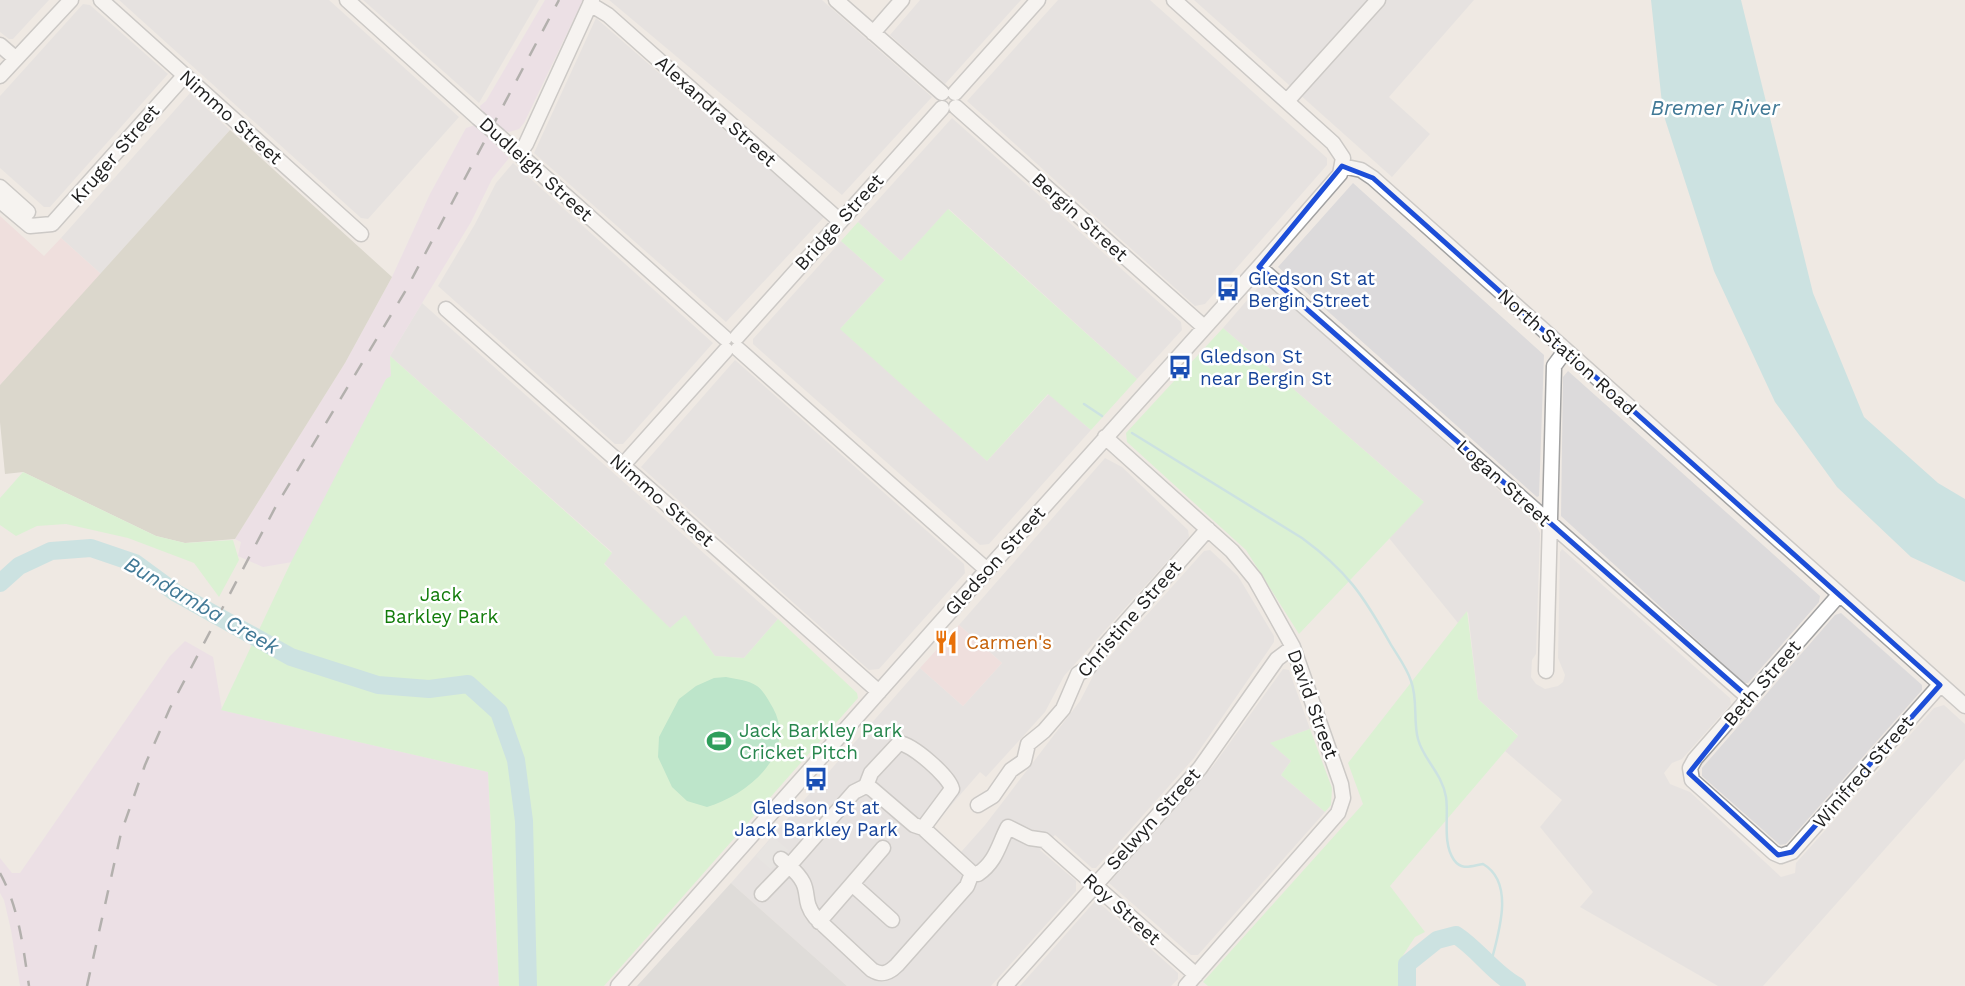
<svg xmlns="http://www.w3.org/2000/svg" width="1965" height="986" font-family="'Work Sans',sans-serif">
<rect width="100%" height="100%" fill="#efe9e3"/>
<!-- residential -->
<path fill="#dcdadb" d="M0 0H49L13 39H9L0 32Z
M119 0H329L459 117 368 219 361 218Z
M363 0H539L479 103Z
M609 0H822L932 97 842 195Z
M920 0H1021L945 84 890 35Z
M1058 0H1150L1327 158V165L1205 304 1195 306 967 101Z
M1194 0H1474L1389 97 1430 134 1392 177Z
M83 4 90 5 168 74 50 207H44L0 168V96Z
M596 18 824 217 726 322 534 153Z
M190 93 230 130 101 274 61 238Z
M952 118 1181 322 1182 330 1137 379 949 209 901 261 858 222Z
M513 163 713 343 623 444H615L438 286 475 224 496 183Z
M1353 183 1544 355 1539 496 1537 497 1278 267Z
M841 241 885 280 841 328 987 461 1049 394 1091 430 989 544 980 545 753 344V339Z
M1261 284H1268L1535 523 1540 533 1536 654 1532 660 1531 677 1536 684 1545 689 1558 686 1563 682 1565 675 1558 658 1560 552 1562 549 1730 698 1731 704 1682 759 1672 763 1664 773 1670 784 1690 792 1781 877 1795 873 1796 863 1934 708 1944 705 1965 724V759L1763 986H1718L1580 907 1593 892 1540 827 1562 800 1505 751 1518 735 1478 699 1468 612 1458 623 1389 538 1423 501 1223 328Z
M422 303 778 619 744 658 715 656 685 616 670 629 604 563 612 552 390 356Z
M735 360 964 564 965 573 879 669 869 670 641 467Z
M1568 371 1820 596 1819 602 1748 683H1744L1561 516 1563 377Z
M1105 458 1122 467 1188 530 1189 537 1064 676 1045 712 986 777 980 772 934 825 935 830 961 852 985 825 1080 701 1094 674 1204 551 1210 550 1238 576 1274 636V642L1194 758 1096 868H1092L1055 835 1040 850 1076 881V891L991 986H847L731 883 920 668 963 706 1002 663 959 625Z
M1841 613 1922 685V690L1786 844 1780 845 1702 776V768L1835 615Z
M1283 669 1289 670 1310 729 1271 743 1291 761 1281 775 1325 812 1198 955H1191L1109 883 1213 766Z
M1096 900 1178 973V979L1171 986H1020Z"/>
<!-- commercial -->
<path fill="#f0d2d5" d="M0 216 44 256 61 238 101 274 0 385Z
M959 625 1002 663 963 706 920 668Z"/>
<!-- industrial -->
<path fill="#e8d5e7" d="M545 0H583L524 123 519 129 509 132 501 130 482 113 480 106 486 101Z
M475 125 509 158 492 179 471 222 390 356 391 376 292 562 263 567 238 556 241 542 235 539 345 363 392 277 430 194 466 128Z
M185 641 213 657 222 710 488 772 499 986H20L11 930 4 900 0 893V858L12 873H20L170 656Z"/>
<!-- religious -->
<path fill="#ccc" d="M731 883 847 986H637Z"/>
<!-- construction -->
<path fill="#c3c0af" d="M230 130 392 277 345 363 235 539 185 543 156 536 23 472 5 474 0 422V385Z"/>
<!-- park -->
<path fill="#c4fabf" d="M948 209 1137 379 1091 430 1048 394 987 461 840 329 885 280 841 241 858 222 901 261Z
M1223 328 1424 502 1299 634 1246 550 1127 442 1126 433Z
M390 356 612 553 604 564 670 628 685 615 715 656 744 658 778 619 857 693 858 698 604 986H499L488 772 221 710 291 562 386 379 391 376Z
M23 472 156 536 185 543 233 540 239 560 219 597 194 563 128 538 66 524 37 526 16 536 0 525V498Z
M1467 611 1478 699 1518 736 1390 886 1425 932 1415 937 1398 963 1399 986H1208L1203 982 1363 804 1348 763Z
M1310 729 1332 788 1331 805 1325 812 1281 775 1291 761 1270 743Z"/>
<!-- pitch -->
<path fill="#80dfac" d="M726 677C736 679 748 680 757 686 764 691 769 701 773 708 798 754 747 795 707 807L687 801 672 787 658 757 659 737 679 699 696 686 714 678Z"/>
<!-- parking -->
<path fill="#dedede" d="M773 837 788 850 771 869 756 856Z"/>
<!-- water -->
<path fill="#a3d9dd" d="M1651 0H1741L1813 293 1864 417 1938 483 1965 499V582L1911 557 1837 487 1775 402 1714 271 1663 113Z"/>
<g fill="none" stroke-linecap="round" stroke-linejoin="round">
<!-- stream -->
<path stroke="#a3d9dd" stroke-width="2.5" d="M1084 404 1102 416
M1132 433 1302 538C1347 571 1363 595 1390 643 1397 655 1407 668 1411 681 1418 699 1413 721 1418 739 1423 759 1442 773 1446 797 1449 816 1442 843 1454 860 1462 871 1471 866 1483 864 1516 883 1498 935 1490 966"/>
<!-- river -->
<path stroke="#a3d9dd" stroke-width="18" d="M0 583 19 566 51 551 91 548 135 563 176 593 291 657 378 685 429 689 468 684 499 712 516 760 524 821 528 986
M1407 986V964L1437 940 1456 935C1479 950 1493 973 1517 986"/>
<!-- minor casing -->
<g stroke="#a2a2a2" stroke-width="17">
<path id="minor" d="M101 0 361 234
M347 0 478 118
M836 0 942 93
M590 4 608 15 840 221
M873 33 902 0
M0 45 15 58
M0 76 71 0
M955 93 1038 0
M1287 101 1378 0
M956 107 1204 327
M499 136 725 338
M519 154 526 144 592 0
M1342 166 1361 170 1373 178 1965 706
M0 187 28 212
M0 201 30 226 52 224 185 75
M1259 267 1749 698
M446 309 879 692
M737 337 942 108
M738 349 987 570
M1105 437 1232 551 1255 579 1293 647 1341 784 1343 798 1338 813 1186 986
M623 465 726 350
M1839 595 1695 759 1690 768 1692 780 1774 853 1781 856 1792 852 1940 685
M1546 671 1554 366 1565 351
M978 805 993 796 1011 770 1024 761 1028 744 1044 731 1063 709 1078 674 1089 667 1102 649 1208 529
M781 859 789 866 854 792 866 786 872 789 914 825 923 828 952 789C949 776 913 745 899 743L871 773 866 786
M972 873 978 874C997 861 999 843 1008 827L1030 838 1044 840 1196 975
M852 884 883 848
M762 894 789 866C816 889 799 897 815 917L872 970C882 976 889 973 897 965L967 886 972 873 923 828
M819 922 852 884 892 920
M618 986 987 570 1259 267 1340 174 1343 158 1333 143 1174 0
M1005 986 1200 768 1277 659 1293 647"/>
</g>
<!-- minor -->
<use href="#minor" stroke="#fff" stroke-width="14"/>
<!-- rail -->
<path stroke="#6c6c6c" stroke-width="2.5" stroke-dasharray="14 14" stroke-linecap="butt" d="M0 873C19 908 23 947 29 986
M87 986 121 833 145 765 170 708 276 506 406 290 559 0"/>
<!-- minor-bridge casing -->
<g stroke="#a2a2a2" stroke-width="17" stroke-linecap="butt">
<path id="minor-bridge" d="M478 118 499 136"/>
</g>
<!-- minor-bridge -->
<use href="#minor-bridge" stroke="#fff" stroke-width="14"/>
</g>
<!-- marked area -->
<path d="M0 0H1965V986H0ZM1342 166 1373 178 1940 685 1792 852 1778 855 1689 773 1749 698 1259 267Z" fill="#efe9e3" fill-opacity=".55" fill-rule="evenodd"/>
<path fill="none" stroke="#1d4ed8" stroke-width="5" stroke-linejoin="round" d="M1342 166 1373 178 1940 685 1792 852 1778 855 1689 773 1749 698 1259 267Z"/>
<!-- icons -->
<defs>
<g id="bus-bare" transform="scale(1.89)"><path d="M-5-6H5V4H4V6H2V4H-2V6H-4V4H-5ZM-3.5-4V0h7V-4ZM-3.5 1.2v1.5H-2V1.2ZM2 1.2v1.5H3.5V1.2Z" fill="#1a4fb4" stroke="#fff" stroke-width="2.5" paint-order="stroke"/></g>
<g id="restaurant-bare" transform="scale(1.89)"><path d="M-5-6h1v4h1v-4h1v4h1v-4h1v5L-1.5 .5V6h-2V.5L-5-1ZM5-6V6H3V1.5H1.5Q1.5-4 5-6Z" fill="#e8710a" stroke="#fff" stroke-width="2.5" paint-order="stroke"/></g>
<g id="stadium-bare" transform="scale(1.89)"><path d="M0-5a6.5 5 0 1 0 0 10a6.5 5 0 1 0 0-10ZM-3.5-1.8h7v3.6h-7Z" fill="#2e9e5b" stroke="#fff" stroke-width="2.5" paint-order="stroke"/></g>
</defs>
<g fill-rule="evenodd">
<use href="#bus-bare" x="1228" y="289"/>
<use href="#bus-bare" x="1180" y="367"/>
<use href="#restaurant-bare" x="946" y="642"/>
<use href="#stadium-bare" x="719" y="741"/>
<use href="#bus-bare" x="816" y="779"/>
</g>
<g text-anchor="middle" dominant-baseline="central" stroke-width="5" stroke-linejoin="round" paint-order="stroke">
<!-- street labels -->
<g font-size="19" fill="#1e1e1e" stroke="#fff">
<text transform="translate(716 111) rotate(42)">Alexandra Street</text>
<text transform="translate(231 117) rotate(42)">Nimmo Street</text>
<text transform="translate(115 154) rotate(-49)">Kruger Street</text>
<text transform="translate(536 169) rotate(42)">Dudleigh Street</text>
<text transform="translate(1080 217) rotate(42)">Bergin Street</text>
<text transform="translate(839 222) rotate(-48)">Bridge Street</text>
<text transform="translate(1567 352) rotate(42)">North Station Road</text>
<text transform="translate(1504 483) rotate(42)">Logan Street</text>
<text transform="translate(662 500) rotate(41)">Nimmo Street</text>
<text transform="translate(995 561) rotate(-48)">Gledson Street</text>
<text transform="translate(1129 619) rotate(-49)">Christine Street</text>
<text transform="translate(1762 683) rotate(-49)">Beth Street</text>
<text transform="translate(1313 704) rotate(70)">David Street</text>
<text transform="translate(1863 772) rotate(-49)">Winifred Street</text>
<text transform="translate(1153 819) rotate(-48)">Selwyn Street</text>
<text transform="translate(1122 909) rotate(42)">Roy Street</text>
</g>
<!-- transit labels -->
<g font-size="19" fill="#164399" stroke="#fff" text-anchor="start">
<text x="1248" y="278">Gledson St at<tspan x="1248" dy="22">Bergin Street</tspan></text>
<text x="1200" y="356">Gledson St<tspan x="1200" dy="22">near Bergin St</tspan></text>
<text x="816" y="807" text-anchor="middle">Gledson St at<tspan x="816" dy="22">Jack Barkley Park</tspan></text>
</g>
<!-- park labels -->
<g font-size="19" fill="#127c0b" stroke="#fff">
<text x="441" y="594">Jack<tspan x="441" dy="22">Barkley Park</tspan></text>
</g>
<!-- food labels -->
<g font-size="19" fill="#c56008" stroke="#fff" text-anchor="start">
<text x="966" y="642">Carmen's</text>
</g>
<!-- leisure labels -->
<g font-size="19" fill="#27864d" stroke="#fff" text-anchor="start">
<text x="739" y="730">Jack Barkley Park<tspan x="739" dy="22">Cricket Pitch</tspan></text>
</g>
<!-- water labels -->
<g font-size="21" font-style="italic" fill="#417996" stroke="#fff">
<text x="1715" y="107">Bremer River</text>
<text transform="translate(202 605) rotate(30)">Bundamba Creek</text>
</g>
</g>
</svg>
